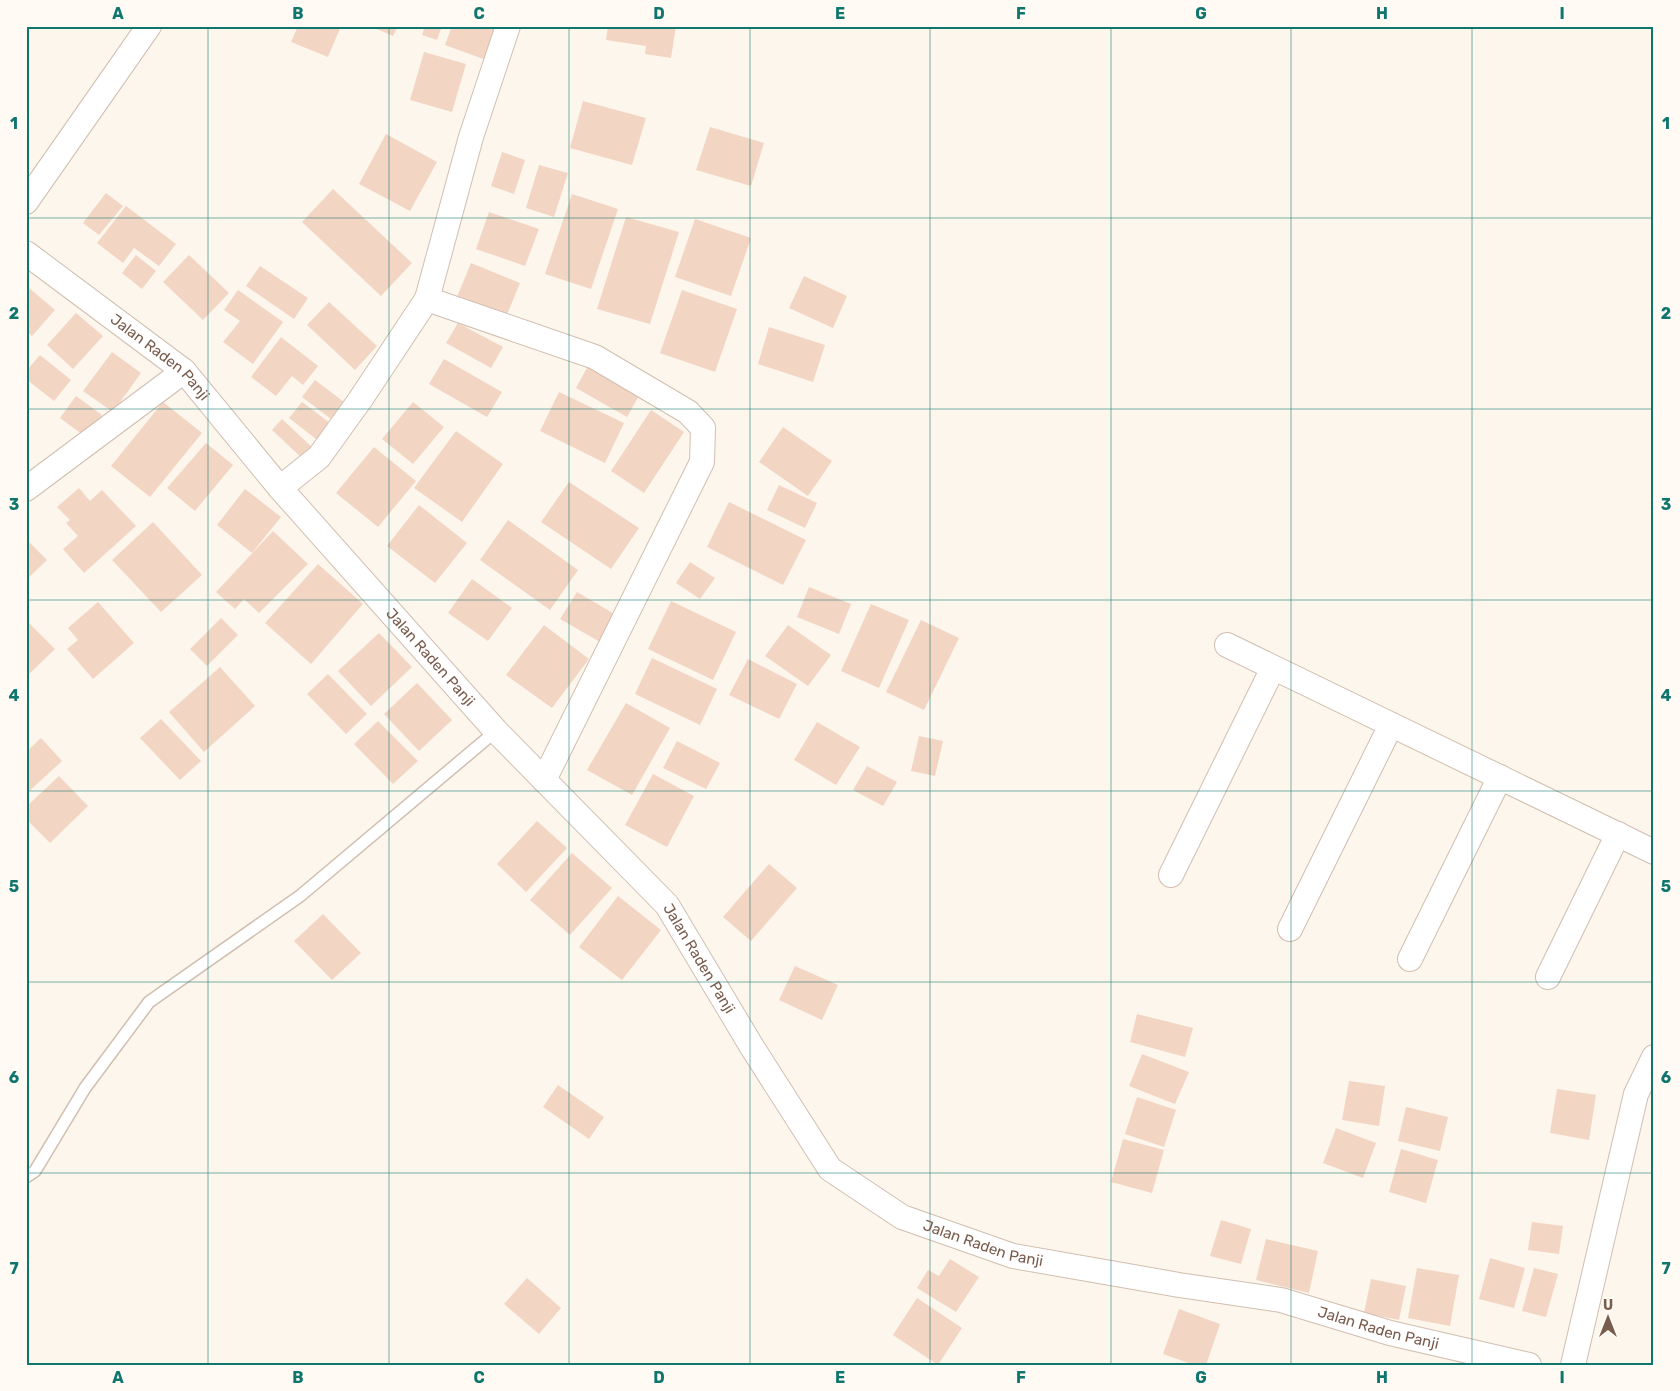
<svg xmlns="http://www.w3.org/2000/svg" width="1680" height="1391" font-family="Rubik,sans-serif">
<rect width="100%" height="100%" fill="#fdf6ec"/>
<!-- building -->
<path fill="#f3d5c3" d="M298 26H341L328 57 291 42Z
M370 26H398L393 36Z
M425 26H442L437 40 422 35Z
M452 26H497L486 60 445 45Z
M608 26H676L671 58 645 54 646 46 606 40Z
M424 52 466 64 452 112 410 100Z
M583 101 646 118 632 165 570 148Z
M710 127 764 143 751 186 696 170Z
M386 134 437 162 410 211 359 184Z
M502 152 525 160 514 194 491 186Z
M539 165 568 173 554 217 526 208Z
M333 189 412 263 381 296 302 222Z
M106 193 123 206 99 235 83 223Z
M572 194 618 209 591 289 545 274Z
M126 206 176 244 159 266 134 248 123 263 97 243Z
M489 212 539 229 525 266 476 249Z
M626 217 679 232 650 324 597 309Z
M695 219 751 238 731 296 675 277Z
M136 255 156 271 142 289 122 273Z
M189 255 229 293 203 320 163 282Z
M471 263 520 283 506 317 457 297Z
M260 266 308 298 294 319 246 286Z
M804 276 847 296 833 328 789 308Z
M28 287 55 310 32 336 26 331V289Z
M238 290 283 322 253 364 223 342 240 321 224 310Z
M682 290 737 309 715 372 660 353Z
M329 302 377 346 355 370 307 325Z
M76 313 103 336 73 369 47 345Z
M458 323 503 347 491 368 446 343Z
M769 327 825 345 813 382 758 364Z
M281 337 318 366 303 385 292 376 276 396 251 377Z
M112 352 141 373 113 412 83 391Z
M40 355 71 380 54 401 26 379V371Z
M444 359 502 392 487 417 429 384Z
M589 364 641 392 627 417 576 388Z
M315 380 348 405 335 422 302 397Z
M559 392 624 423 605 463 540 431Z
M76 396 102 415 86 437 60 418Z
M163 402 202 433 150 497 111 466Z
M302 402 334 426 321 443 289 418Z
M413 402 444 427 413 464 382 439Z
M651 410 684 432 644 493 611 471Z
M282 419 315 450 305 461 272 430Z
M783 427 832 461 808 496 759 462Z
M456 431 503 464 462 522 414 488Z
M206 443 233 465 195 511 167 488Z
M374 447 416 481 378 527 336 493Z
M569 482 639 528 611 569 541 522Z
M779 485 817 503 805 528 767 510Z
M79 488 90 501 102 490 136 526 84 573 63 549 78 536 66 523 70 520 57 507Z
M245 489 281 517 252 553 217 525Z
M729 502 806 540 783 585 707 547Z
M419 505 467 543 435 583 387 546Z
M508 520 578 570 550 610 480 560Z
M153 522 202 575 161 612 112 560Z
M273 531 308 564 259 613 244 599 235 609 216 592Z
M26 539 47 560 26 580Z
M690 562 715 578 700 599 676 583Z
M318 564 363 604 311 664 265 623Z
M472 579 512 608 488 641 448 613Z
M809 587 851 604 839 634 797 617Z
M577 592 616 615 600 642 560 619Z
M671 601 736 632 713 680 648 649Z
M98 602 134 643 93 679 67 649 78 640 68 628Z
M871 604 909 620 879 688 841 671Z
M221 618 238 635 207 666 190 649Z
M26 620 55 649 26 677Z
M921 620 959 638 924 710 886 692Z
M544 625 589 659 552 708 506 675Z
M788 625 831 655 808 686 765 656Z
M379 633 412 667 371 706 338 671Z
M652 658 717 689 700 725 635 694Z
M748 659 797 684 779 719 729 695Z
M220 667 255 706 204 752 169 712Z
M328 674 367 714 346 734 307 694Z
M417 683 452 720 419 751 384 714Z
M626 703 670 728 632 795 587 770Z
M161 719 201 761 180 780 140 738Z
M378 721 418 761 393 784 354 744Z
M817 722 860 747 836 785 794 760Z
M919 736 943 741 935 776 911 771Z
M41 738 62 761 26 794V752Z
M677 741 720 763 706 789 663 768Z
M867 766 897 782 883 806 853 790Z
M653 774 694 796 667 847 625 825Z
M59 776 88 806 50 843 26 819V807Z
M537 821 567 848 526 892 497 864Z
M572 853 612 888 570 935 530 900Z
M769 864 797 888 751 941 723 917Z
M618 896 661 930 622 980 579 947Z
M323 914 361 953 332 980 294 941Z
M795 966 838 985 822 1020 779 1000Z
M1137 1014 1193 1028 1185 1057 1130 1042Z
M1142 1054 1189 1072 1175 1104 1129 1086Z
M1349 1081 1385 1086 1379 1126 1342 1120Z
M558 1085 604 1117 589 1139 543 1107Z
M1557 1089 1596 1095 1589 1140 1550 1133Z
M1137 1097 1176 1110 1164 1147 1125 1134Z
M1406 1107 1448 1117 1440 1151 1398 1141Z
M1336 1128 1376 1143 1363 1178 1323 1163Z
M1123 1139 1164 1150 1152 1193 1111 1182Z
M1401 1149 1438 1160 1426 1203 1389 1192Z
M1221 1220 1251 1229 1241 1264 1210 1256Z
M1532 1222 1563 1226 1559 1254 1528 1250Z
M1266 1239 1318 1251 1309 1293 1256 1280Z
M1490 1258 1525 1268 1514 1308 1479 1299Z
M950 1259 979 1277 956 1312 917 1288 928 1270 939 1276Z
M1417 1268 1459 1275 1450 1326 1408 1318Z
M1534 1268 1558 1274 1546 1317 1522 1311Z
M527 1278 561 1308 539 1334 504 1304Z
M1371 1279 1406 1286 1399 1320 1364 1313Z
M917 1298 962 1328 938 1365 893 1335Z
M1179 1309 1220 1324 1206 1365H1194L1163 1354Z"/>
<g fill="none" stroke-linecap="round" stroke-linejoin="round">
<!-- lane casing -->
<g stroke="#d1beb0" stroke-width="14">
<path id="lane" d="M26 1177 35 1171 85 1088 149 1002 300 896 496 731"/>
</g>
<!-- street casing -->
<g stroke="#d1beb0" stroke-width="26">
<g id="street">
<path d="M26 202 149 26"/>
<path id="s1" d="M26 253 184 371 280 488 496 731 667 905 752 1047 830 1169 902 1217 1013 1256 1179 1285 1281 1300 1390 1333 1529 1365"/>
<path d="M427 299 595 357 688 412 703 428 702 462 544 780"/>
<path d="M280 488 319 457 360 400 427 299 471 137 508 26"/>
<path d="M26 489 184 371"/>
<path d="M1227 645 1654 852"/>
<path d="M1171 875 1273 668"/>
<path d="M1290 929 1391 725"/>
<path d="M1410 959 1500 777"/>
<path d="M1548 977 1618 834"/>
<path d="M1573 1365 1636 1094 1654 1057"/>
</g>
</g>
<!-- lane -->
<use href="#lane" stroke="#fff" stroke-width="11"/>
<!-- street -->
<use href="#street" stroke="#fff" stroke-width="24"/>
</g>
<!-- grid -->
<path fill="none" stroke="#0f766e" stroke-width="1" stroke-opacity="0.55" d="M208 26V1365M389 26V1365M569 26V1365M750 26V1365M930 26V1365M1111 26V1365M1291 26V1365M1472 26V1365M26 218H1654M26 409H1654M26 600H1654M26 791H1654M26 982H1654M26 1173H1654"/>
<g text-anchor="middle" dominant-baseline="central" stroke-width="4" stroke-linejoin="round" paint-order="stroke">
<!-- street labels -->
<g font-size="15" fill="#7a5c4d" stroke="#fffaf3">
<text stroke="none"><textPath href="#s1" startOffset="170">Jalan Raden Panji</textPath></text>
<text stroke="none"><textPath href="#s1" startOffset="575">Jalan Raden Panji</textPath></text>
<text stroke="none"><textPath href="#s1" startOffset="980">Jalan Raden Panji</textPath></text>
<text stroke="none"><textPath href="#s1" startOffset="1400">Jalan Raden Panji</textPath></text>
<text stroke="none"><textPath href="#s1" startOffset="1805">Jalan Raden Panji</textPath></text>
</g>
</g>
<!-- border -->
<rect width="1680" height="1391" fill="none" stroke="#fffaf3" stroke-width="55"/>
<!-- north arrow -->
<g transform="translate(1608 1318)" stroke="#fffaf3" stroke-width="4" paint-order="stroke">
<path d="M0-4L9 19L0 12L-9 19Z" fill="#7a5c4d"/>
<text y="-8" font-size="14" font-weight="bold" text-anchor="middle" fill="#7a5c4d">U</text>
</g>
<rect x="28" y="28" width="1624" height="1336" fill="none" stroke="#0f766e" stroke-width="2"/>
<g font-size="16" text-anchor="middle" font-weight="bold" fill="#0f766e">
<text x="118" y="19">A</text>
<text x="298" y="19">B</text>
<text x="479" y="19">C</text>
<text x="659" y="19">D</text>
<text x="840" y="19">E</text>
<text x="1021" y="19">F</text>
<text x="1201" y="19">G</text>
<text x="1382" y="19">H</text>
<text x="1562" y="19">I</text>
<text x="14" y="129">1</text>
<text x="1666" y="129">1</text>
<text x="14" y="319">2</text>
<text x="1666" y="319">2</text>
<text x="14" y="510">3</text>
<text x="1666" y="510">3</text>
<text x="14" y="701">4</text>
<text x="1666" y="701">4</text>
<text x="14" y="892">5</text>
<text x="1666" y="892">5</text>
<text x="14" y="1083">6</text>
<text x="1666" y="1083">6</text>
<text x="14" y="1274">7</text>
<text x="1666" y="1274">7</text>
<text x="118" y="1383">A</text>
<text x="298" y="1383">B</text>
<text x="479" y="1383">C</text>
<text x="659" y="1383">D</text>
<text x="840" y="1383">E</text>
<text x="1021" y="1383">F</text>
<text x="1201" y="1383">G</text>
<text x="1382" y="1383">H</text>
<text x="1562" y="1383">I</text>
</g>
</svg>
